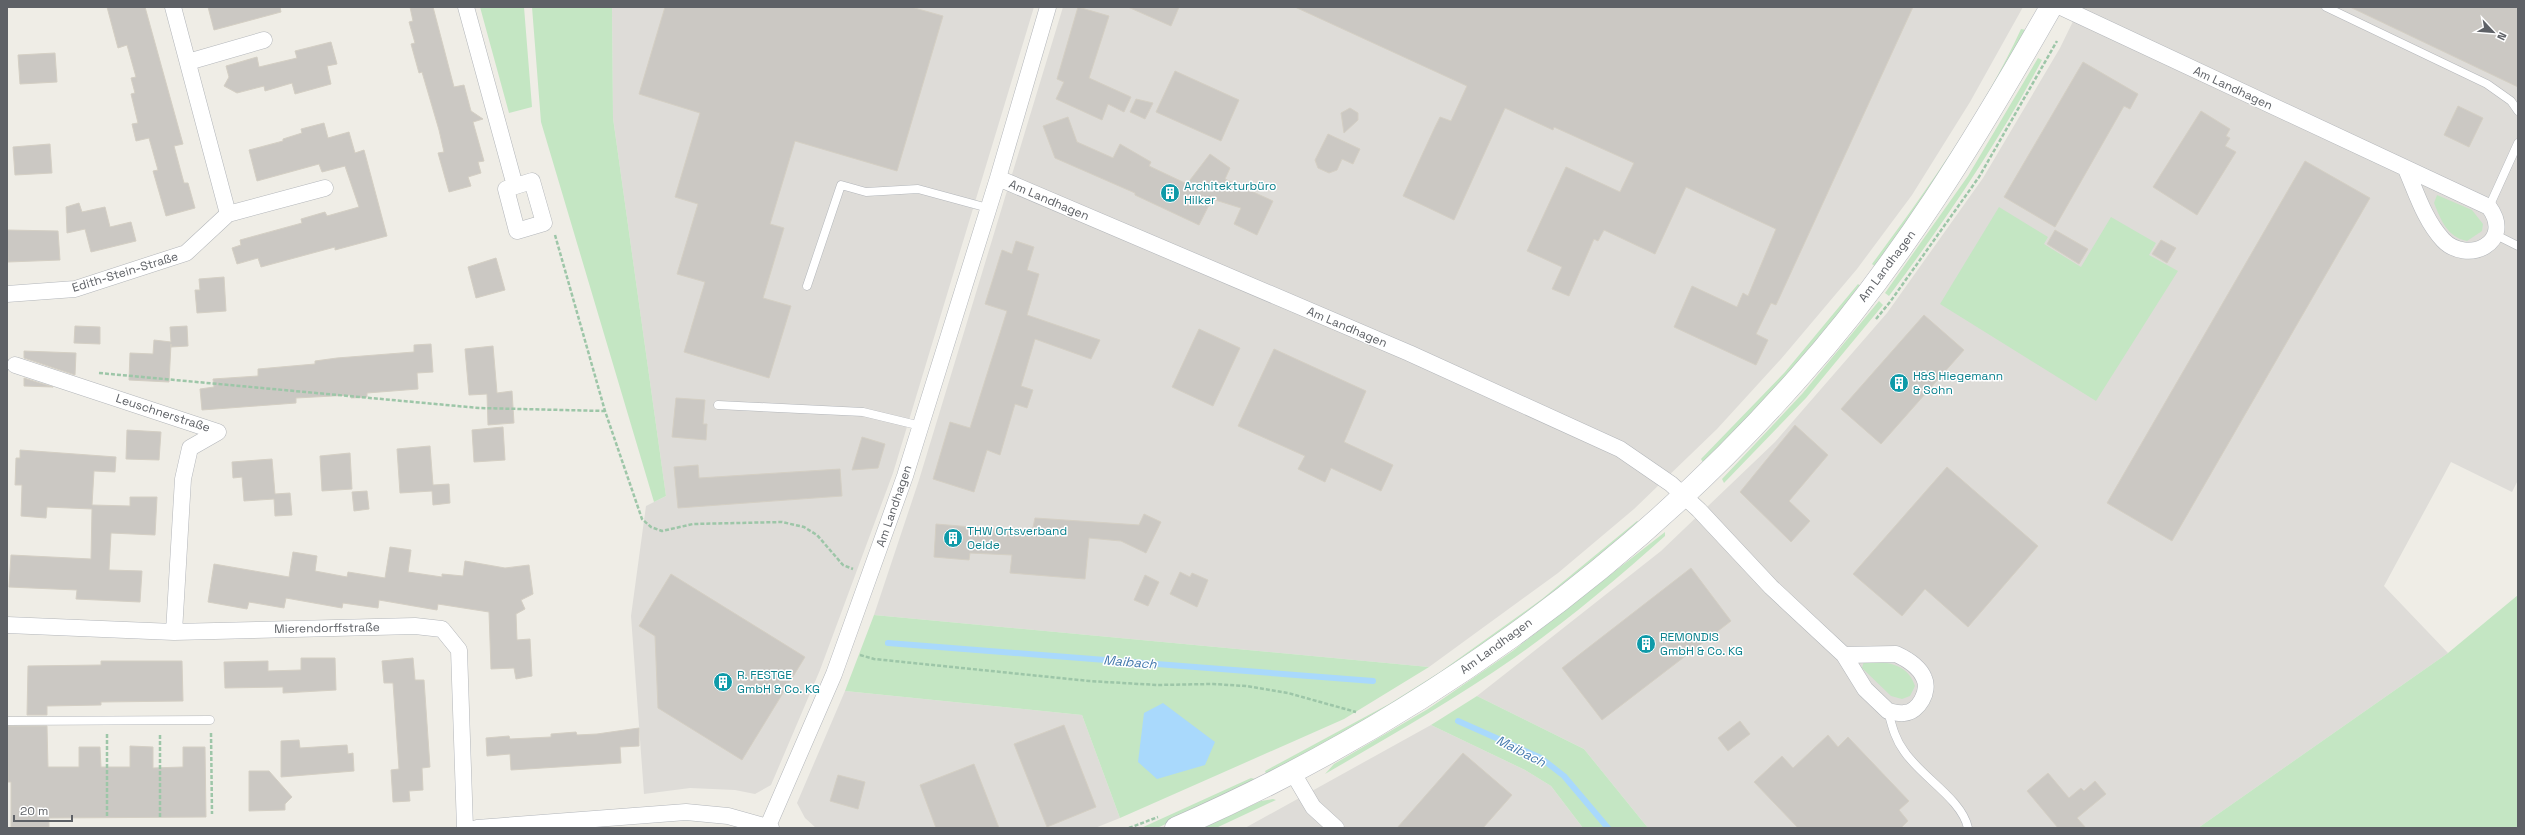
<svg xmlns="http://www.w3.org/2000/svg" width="2525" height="835" font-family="'Space Grotesk',sans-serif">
<rect width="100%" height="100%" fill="#efede6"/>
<!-- industrial -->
<path fill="#dedcd8" d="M612 7H1034L893 473 820 670 771 785 755 794 735 790 690 788 644 794 631 616 646 506 666 496 613 118Z
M1063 7H2023L1970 102 1912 195 1857 269 1781 359 1717 429 1634 509 1558 573 1429 667 874 615 919 480Z
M2080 7H2518V480L2512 492 2451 462 2384 586 2448 653 2198 828H1648L1584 749 1477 696 1661 551 1775 442 1887 313 1983 178 2060 48Z
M845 691 1082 715 1120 818 1095 828H816L805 818 797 803Z
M1431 725 1525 770 1551 786 1583 828H1245Z"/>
<!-- green -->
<path fill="#c4e6c3" d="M480 7H524L532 107 509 113Z
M532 7H612L613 118 666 496 654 502 541 122Z
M2021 29 2026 30 2003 74 1877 268 1872 264C1926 191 1983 112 2021 29Z
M2038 58 2042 60C1998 143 1946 220 1889 296L1885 293 1968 176Z
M2437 195 2472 210 2483 224 2482 231 2467 241C2447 237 2441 220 2434 203Z
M1999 207 2048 237 2044 244 2081 267 2111 217 2156 243 2149 255 2178 271 2096 401 1940 304Z
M1858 284 1862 287 1788 376 1704 464 1701 459 1785 372Z
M1879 301 1883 305 1806 398 1724 483 1722 479 1802 394Z
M1637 521 1640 523 1590 568 1425 687 1267 776 1265 771 1389 704 1440 672 1542 599Z
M1665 532V536C1617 579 1567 621 1514 658 1453 700 1389 737 1325 774L1334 764 1428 709 1514 650Z
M2518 595V828H2198L2448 653Z
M874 615 1429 667 1344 719 1120 818 1082 715 845 691Z
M1864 661C1885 662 1907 662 1915 686L1910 696 1902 699 1891 696 1862 668Z
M1477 696 1584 749 1648 828H1583L1551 786 1525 770 1431 725Z
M1251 778 1255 779 1206 806 1157 828H1141Z
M1273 799 1276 800 1216 828H1203L1261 801Z"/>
<!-- water -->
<path fill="#a9d9fc" d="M1163 703 1215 742 1205 765 1157 779 1138 762 1144 713Z"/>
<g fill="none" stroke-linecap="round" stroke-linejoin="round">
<!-- stream -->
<path stroke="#a9d9fc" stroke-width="6" d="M888 643 1373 681
M1458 721 1541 758 1564 776 1608 828"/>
</g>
<!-- building -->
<path fill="#cbc8c3" stroke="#d4cfc4" d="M107 7H145L183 144 174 146 184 183H188L195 208 166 216 153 171 158 170 149 138 136 141 132 124 138 123 131 94 135 93 131 78 136 77 127 45 118 48Z
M208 7H280L281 12 214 30Z
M410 7H433L454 87 464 85 471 111 483 119 473 122 484 161 478 162 481 173 468 177 471 186 449 192 438 153 444 152 439 130 422 72 419 73 411 44 415 43 409 22 413 21Z
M665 7H911L943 16 897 171 795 141 770 224 784 228 763 298 791 306 769 378 684 352 705 282 677 274 698 204 675 197 700 113 639 94Z
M1078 7 1109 16 1089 78 1131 97 1124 112 1108 104 1102 120 1056 99 1064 82 1057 79Z
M1128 7H1179L1171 26Z
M1295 7H1913L1776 305 1771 303 1756 334 1768 340 1756 365 1674 327 1692 286 1737 307 1743 293 1748 296 1776 229 1686 187 1655 254 1604 230 1598 241 1594 239 1569 296 1552 289 1562 267 1527 251 1566 167 1620 192 1634 163 1554 127 1553 130 1505 108 1454 220 1414 201 1403 196 1435 127 1440 117 1451 121 1467 86Z
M2350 7H2518V87Z
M331 42 337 64 327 66 331 84 295 94 292 83 265 91 264 86 237 93 224 86 229 77 226 66 257 57 259 67 297 58 295 51Z
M55 53 57 82 20 84 18 55Z
M2083 62 2138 94 2130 109 2124 106 2055 227 2004 197Z
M1175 71 1239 100 1221 141 1156 112Z
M1136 99 1153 103 1145 119 1130 112Z
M2458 106 2483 118 2469 147 2444 135Z
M1350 108 1358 113V120L1344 133 1341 113Z
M2201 111 2230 129 2226 136 2230 138 2225 146 2236 152 2197 215 2153 187Z
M1068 117 1077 142 1113 158 1120 144 1151 162 1149 166 1187 184 1210 154 1230 168 1225 179 1273 201 1257 235 1234 224 1241 208 1212 199 1199 225 1135 195V193L1055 158 1043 126Z
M324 123 328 138 349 132 355 153 364 150 387 236 335 250V247L261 267 258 258 237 264 232 248 241 245 240 240 302 223 301 219 325 212 327 216 359 207 345 166 322 172 319 164 257 181 249 150 283 141V139L302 133 301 129Z
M1328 134 1360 149 1353 164 1342 159 1337 170 1329 173 1318 168 1315 160Z
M50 144 52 173 15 175 13 147Z
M2305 161 2370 198 2172 541 2107 503Z
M79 203 82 212 105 207 110 227 131 222 136 241 91 252 85 229 67 233 66 207Z
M7 230 58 231 60 260 8 262Z
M2055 230 2088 249 2079 264 2047 244Z
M2161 240 2176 248 2167 263 2152 254Z
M1016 241 1034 247 1027 270 1039 274 1027 315 1100 340 1091 359 1035 339 1021 386 1033 390 1027 408 1015 404 1000 455 987 450 974 492 933 479 950 422 970 428 1007 311 985 304 1002 250 1012 254Z
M496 258 505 290 476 298 468 267Z
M224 277 226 311 197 313 195 290H200L199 279Z
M1924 315 1964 350 1881 444 1841 409Z
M75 326 100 327V344L74 343Z
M187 326 188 346 171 347V344L169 382 129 380 130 353 153 354 154 340 171 342 170 327Z
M1199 329 1240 348 1213 406 1172 387Z
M431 344 433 372 417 373 418 389 367 393V397L351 398V395L296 398V403L202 410 200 389 214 387 213 379 258 376V369L315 364V361L337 358 414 352V345Z
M493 346 497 393 512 391 514 423 488 425 487 394 469 395 465 349Z
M1274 349 1366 391 1344 442 1393 465 1381 491 1331 468 1325 482 1298 469 1305 456 1238 426Z
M24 351 76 353 75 375 24 358Z
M24 378 53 387 24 386Z
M676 398 705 400 703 424H707L706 440 672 437Z
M1795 425 1828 455 1789 501 1810 521 1791 542 1740 492Z
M503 427 505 460 474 462 472 430Z
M127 430 161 432 159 460 126 459Z
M862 437 885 444 878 468 852 470Z
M430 446 433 485 449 484 450 503 433 505 432 491 400 493 397 449Z
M20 450 116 457 115 472 94 471 92 505 130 506V497H157L155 535 111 533 109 570 142 571 140 602 76 599 77 590 9 587 11 555 91 559 92 509 47 507 46 518 21 516 22 485H15L16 458H20Z
M350 453 352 489 322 491 320 456Z
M272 459 275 494 290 493 292 515 275 516 274 499 244 501 242 477 233 478 232 462Z
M698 465 699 478 840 469 842 496 678 508 674 467Z
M1947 467 2038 546 1968 627 1925 589 1902 616 1853 574Z
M367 491 369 509 354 511 352 492Z
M1144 514 1161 522 1146 553 1121 541 1089 538 1085 579 1010 573 1012 555 970 553 969 560 934 557 936 524 1032 532 1035 518 1139 525Z
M390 547 411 550 408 572 442 577V574L463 576 465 561 505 568 529 565 533 594 521 600 525 609 516 614 517 640 530 639 532 676 516 679 514 668 491 669 489 612 438 604 437 610 379 600 378 608 343 603 342 608 286 598 284 608 249 602 247 609 208 602 214 564 289 577 293 552 317 556 315 571 347 577 348 572 385 578Z
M1691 568 1731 621 1602 720 1562 668Z
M1180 572 1190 577 1192 573 1208 580 1197 607 1170 594Z
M671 574 805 657 742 760 658 708 655 636 639 626Z
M1145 575 1159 582 1148 606 1134 600Z
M301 658H335L336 690 283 693V687L225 688 224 662 268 661V671L301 670Z
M413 658 415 680H424L430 767 422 768 423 790 409 791 410 801 393 802 391 770 399 769 393 683H384L382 661Z
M101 661H182L183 701 101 702V705L47 706V715H27L28 666 101 665Z
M1740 721 1750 734 1728 751 1718 738Z
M1064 725 1096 807 1047 827 1014 744Z
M7 726H47L48 767H79V747H100L101 767H130V746L153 747V768L183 767V747H205L206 817 49 818V827H11V782H8Z
M639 728V746L620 747 621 763 511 770 510 754 487 756 486 738 509 736 510 739 551 737V734L576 732 577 735 597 734Z
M1828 735 1838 747 1848 737 1909 801 1899 810 1908 821 1901 828H1798L1754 782 1782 756 1793 768Z
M299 740 300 748 347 745 348 754 353 753 354 771 281 777V741Z
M1463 753 1512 795 1483 828H1397Z
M974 764 999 828H936L920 785Z
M249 771H269L292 797 285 804V810L249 811Z
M2048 773 2069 798 2081 788 2084 791 2095 781 2106 794 2077 818 2086 828H2058L2027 791Z
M838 775 865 782 858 809 830 801Z"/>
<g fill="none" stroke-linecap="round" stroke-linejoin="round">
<!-- lane casing -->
<g stroke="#b3b6ba" stroke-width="9">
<path id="lane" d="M2326 7 2487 84 2511 101 2518 111
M2489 207 2518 143
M2496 235 2518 246
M807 286 841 185 866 192 918 189 988 208
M718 405 863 412 921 426
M1888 711C1892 726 1895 739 1904 751 1920 776 1962 799 1968 828
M7 721 210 720"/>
</g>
<!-- street casing -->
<g stroke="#b3b6ba" stroke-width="17">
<path id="street" d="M466 7 515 186
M2061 7 2489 207C2515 243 2467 265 2443 240 2425 221 2416 192 2406 169
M188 62 264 40
M998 178 1409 353 1620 449 1671 484 1699 510 1771 587 1844 655 1865 689 1888 711C1893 712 1899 714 1904 713 1919 712 1930 691 1924 678 1919 666 1907 659 1896 654L1844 655
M532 181 544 223 517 231 506 189Z
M228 214 325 188
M7 294 75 289 186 253 228 214 173 7
M15 365 218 432 190 448 183 479 174 632
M7 625 174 632 415 626 442 629 459 650 465 828
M1293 773 1313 807 1336 828
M768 826 834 674 905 476 998 178 1048 7
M477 828 686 812 728 816 771 828"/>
</g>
<!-- secondary casing -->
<g stroke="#b5b8bd" stroke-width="23">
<path id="secondary" d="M1176 828C1412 725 1629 570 1799 377 1899 265 1977 137 2051 7"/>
</g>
<!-- path -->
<path stroke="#9dc6a8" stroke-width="2.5" stroke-dasharray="4 2" stroke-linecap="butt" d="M555 235 605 411 642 519 651 527 662 531 693 524 782 522 804 527 817 535 843 565 853 569
M1876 319 1890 302 1979 177 2057 41
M99 373 479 408 605 411
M860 655 874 659 1089 681 1157 685 1213 684 1246 686 1288 693 1356 712
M211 733 212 814
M107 734V817
M160 817V733
M1129 828 1158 817"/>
<!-- lane -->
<use href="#lane" stroke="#fff" stroke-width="8"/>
<!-- street -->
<use href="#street" stroke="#fff" stroke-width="16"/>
<!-- secondary -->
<use href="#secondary" stroke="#fff" stroke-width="22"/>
</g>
<!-- icons -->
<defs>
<g id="building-disc" transform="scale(1)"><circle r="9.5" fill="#0f9aa8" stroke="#fff"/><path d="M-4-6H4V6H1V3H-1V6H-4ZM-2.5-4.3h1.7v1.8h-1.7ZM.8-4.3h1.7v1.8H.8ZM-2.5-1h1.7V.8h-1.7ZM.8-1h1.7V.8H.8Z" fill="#fff"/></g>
</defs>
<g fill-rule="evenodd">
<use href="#building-disc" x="1170" y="193"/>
<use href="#building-disc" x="1899" y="383"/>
<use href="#building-disc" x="953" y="538"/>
<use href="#building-disc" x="1646" y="644"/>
<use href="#building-disc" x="723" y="682"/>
</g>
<g text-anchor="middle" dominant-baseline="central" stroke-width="3" stroke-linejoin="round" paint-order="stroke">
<!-- street labels -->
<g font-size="12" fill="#5e6166" stroke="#fff">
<text transform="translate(2233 88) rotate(25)">Am Landhagen</text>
<text transform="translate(1049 200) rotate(23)">Am Landhagen</text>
<text transform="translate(1887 266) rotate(-53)">Am Landhagen</text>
<text transform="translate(125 272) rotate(-17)">Edith-Stein-Straße</text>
<text transform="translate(1347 327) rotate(23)">Am Landhagen</text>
<text transform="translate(163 413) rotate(18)">Leuschnerstraße</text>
<text transform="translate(894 506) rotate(-71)">Am Landhagen</text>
<text transform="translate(327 628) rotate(-1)">Mierendorffstraße</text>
<text transform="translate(1496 646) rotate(-36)">Am Landhagen</text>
</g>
<!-- culture labels -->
<g font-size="12" fill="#0d838f" stroke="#fff" text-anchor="start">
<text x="1184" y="186">Architekturbüro<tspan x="1184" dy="14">Hilker</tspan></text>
<text x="1913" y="376">H&amp;S Hiegemann<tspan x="1913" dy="14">&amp; Sohn</tspan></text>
<text x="967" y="531">THW Ortsverband<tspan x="967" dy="14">Oelde</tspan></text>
<text x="1660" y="637">REMONDIS<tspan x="1660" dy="14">GmbH &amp; Co. KG</tspan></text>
<text x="737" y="675">R. FESTGE<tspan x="737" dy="14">GmbH &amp; Co. KG</tspan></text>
</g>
<!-- water labels -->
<g font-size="13" font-style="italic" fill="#457aae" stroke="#fff">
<text transform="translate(1130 662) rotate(5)">Maibach</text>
<text transform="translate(1521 751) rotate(27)">Maibach</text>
</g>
</g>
<!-- border -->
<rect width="2525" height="835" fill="none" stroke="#5e6166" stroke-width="16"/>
<!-- north arrow -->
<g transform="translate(2493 32) rotate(116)" stroke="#ffffff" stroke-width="3" paint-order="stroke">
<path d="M0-3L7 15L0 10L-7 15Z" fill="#5e6166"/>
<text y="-6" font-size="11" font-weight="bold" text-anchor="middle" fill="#5e6166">N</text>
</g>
<!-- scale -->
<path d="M14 815v6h58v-6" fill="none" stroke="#5e6166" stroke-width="2"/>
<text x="20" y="815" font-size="12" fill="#5e6166" stroke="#ffffff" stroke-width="3" paint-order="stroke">20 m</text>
</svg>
